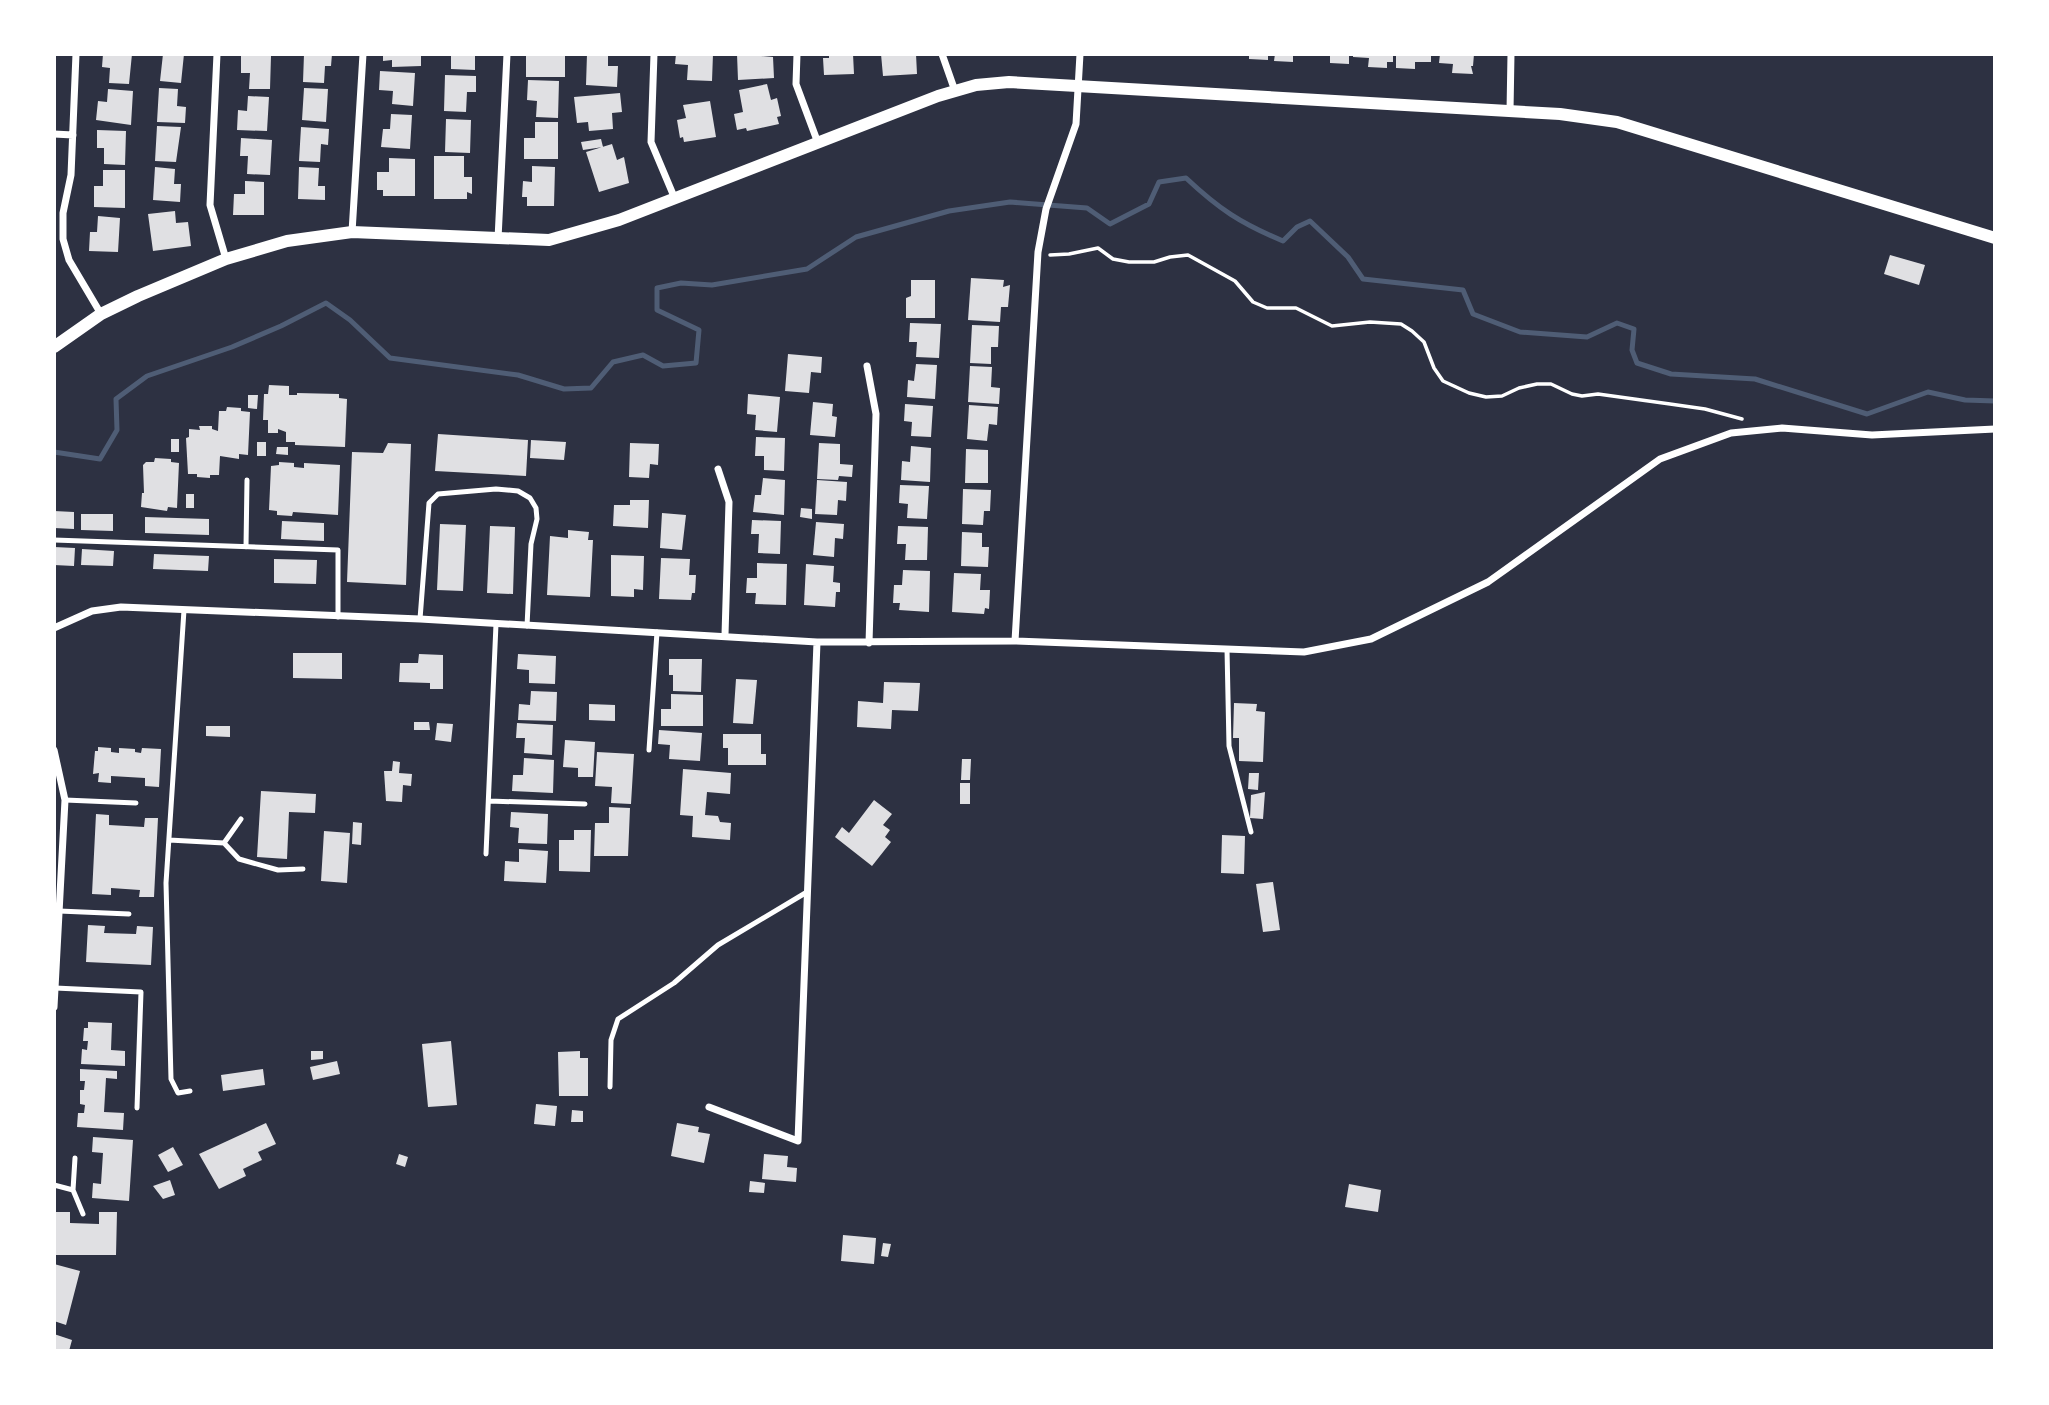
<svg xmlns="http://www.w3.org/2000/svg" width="2049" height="1405" font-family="'Exo 2',sans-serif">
<rect width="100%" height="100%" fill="#2d3142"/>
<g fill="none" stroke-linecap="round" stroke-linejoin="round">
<!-- stream -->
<path stroke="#4f5d75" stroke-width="5" d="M54 452 100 459 117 430 116 399 147 376 232 347 281 326 326 303 350 320 390 358 518 375 564 389 591 388 613 362 643 355 663 366 696 363 699 330 657 310V288L681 283 712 285 807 269 856 237 949 211 1010 202 1087 208 1110 224 1149 204 1159 182 1186 178C1219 209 1240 223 1283 241L1297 227 1310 221 1348 257 1363 279 1463 290 1473 314 1520 332 1587 337 1617 323 1634 329 1632 350 1637 363 1671 374 1755 379 1867 414 1928 392 1965 400 1995 401"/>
</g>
<!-- building -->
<path fill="#e0e0e3" d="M103 54H132L129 84 109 83 110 68 102 67Z
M163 54H184L181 83 160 81Z
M304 54H332L331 66H325L324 83 303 82Z
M383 54H421V66L392 67V60L383 61Z
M451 54H475V70L451 69Z
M526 54H565V77H526Z
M587 54H608V66H618L617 87 586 85Z
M676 54H713L712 81 687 80 688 65 675 64Z
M737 54 773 57 774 78 738 80Z
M829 54H853L854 74 824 75 823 58H829Z
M881 54H916L917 74 883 76Z
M1249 54H1268V60L1249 59Z
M1275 54H1293V62L1274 61Z
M1330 54H1349V64L1330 63Z
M1353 54H1393V62H1387V68L1368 67 1369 58 1353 57Z
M1396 54H1431V62H1415V69L1396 68Z
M1440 54H1474L1473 66H1471L1473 74 1452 73 1453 64 1439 63Z
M241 55 271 56 270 89H249L250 73H241Z
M380 71 415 73 413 106 392 104 393 91 379 90Z
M445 75 476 76V92H467L466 112 444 111Z
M528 80 559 81 558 118 536 117 537 101 527 100Z
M767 84 771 100 777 98 781 116 777 117 779 124 747 131 746 128 737 130 734 114 743 112 739 90Z
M159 88 178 89 177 106 186 107 185 123 157 122Z
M304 88 328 89 326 122 302 120Z
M108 89 133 91 131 125 96 120 98 101 107 102Z
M620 93 622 112 612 113 613 129 589 131 588 122 577 123 574 97Z
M248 96 269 97 267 131 237 130 238 110 247 111Z
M710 101 716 137 684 142 683 137 680 138 677 120 686 118 683 105Z
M391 114 412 115 410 149 381 147 383 129H390Z
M446 119 471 120 470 153 445 152Z
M535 122H558V159H524V138H535Z
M157 126 181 127 176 162 155 161Z
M301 127 329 129 328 145 321 144 320 162 299 161Z
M97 130 126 131 125 165 104 164V148H97Z
M241 138 272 140 270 175 247 174 248 156H240Z
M601 139 603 147 583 150 581 142Z
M612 144 617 160 624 157 629 183 599 192 586 152Z
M434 156H464V177H472V194L467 192V199H434Z
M389 158 415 159V196H383V190H377V172H389Z
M532 166 555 167 554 206H527V197H522L523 181 532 182Z
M155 167 175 169 174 184H181L180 202 153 200Z
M299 167 319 168 318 186H325V200L298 199Z
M103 170H125V208L94 207V186H103Z
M245 181 264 182V215H233L234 194H245Z
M175 211 176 223 188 222 191 246 153 251 148 214Z
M98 216 120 218 118 252 89 251 90 232H97Z
M1890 255 1925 265 1919 285 1884 274Z
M971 278 1004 280 1003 287 1010 285 1008 307H1001L1000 322 968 320Z
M911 280H935V318H906V298L911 296Z
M910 323 941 324 939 358 916 357 917 342H909Z
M972 325 999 326 998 347H991V364L970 363Z
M788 354 822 357 821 373 811 372 809 393 785 391Z
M916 364 937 365 935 399 907 397 908 380 914 381Z
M970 366 992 367 991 387 1000 388 999 404 968 402Z
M269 385 289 386V395H297V393L339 394V398L347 399 345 447 295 445V442H286V432L278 429V433H268V420H263L264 394H268Z
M748 394 780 397 777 432 755 430 756 415 747 414Z
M248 395H258L257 409 248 408Z
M813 402 833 404 832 416 837 417 835 437 810 435Z
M905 404 933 406 931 437 911 436 912 422 904 421Z
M969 405 998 407 997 425 989 424 987 441 967 439Z
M227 407 241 408V411L250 412 248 455 239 454V459L220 456 219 475H210V478L197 477V474H188L186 438 189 437V429L200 430 199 426H212V429L218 431 219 411H226Z
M438 434 528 440 526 476 435 471Z
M756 437 785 438 784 471 764 470V456H755Z
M171 439H179V452H171Z
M531 440 566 442 564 460 530 458Z
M257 442H266V456H257Z
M388 443 411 444 406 585 347 582 352 452 383 453Z
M630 443 659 444 658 465 650 464 649 478 629 477Z
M819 443 840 444V464L853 465 852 477 839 476 838 480 817 479Z
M911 446 931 448 930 482 901 480 902 461 910 462Z
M277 447H288V455L276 454Z
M966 449 988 450V483H965Z
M155 458 171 459V462L179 463 177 508 168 507 167 511 141 507 142 493H144L143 465 146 462H154Z
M279 462 294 463V467L304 468V463L340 465 338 515 293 512 292 516 277 515V511L269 510 271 466 279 465Z
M763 478 785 480 784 515 753 512 755 495H761Z
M817 480 847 482 846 501 838 500 837 515 815 514Z
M900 485 929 486 927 519 907 518 908 504 899 503Z
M963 489 991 490 990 511H984L983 525 962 524Z
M186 494H194V508H186Z
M630 500H649L648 528 613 526 614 505H630Z
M801 508 812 509V519L800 517Z
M54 511 74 512V529L54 528Z
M662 513 686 515 682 550 660 548Z
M81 514H113V531L81 530Z
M145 517 209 519V535L145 533Z
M752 520 781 521 780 554 758 553 759 534H751Z
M282 521 324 523V541L281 539Z
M816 522 844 524 843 539 835 538 834 557 813 555Z
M440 524 466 525 463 591 437 590Z
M490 526 515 527 513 594 487 593Z
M898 526 928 527 927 560H905L906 544H897Z
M568 530 589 532 588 540H593L590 597 547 595 550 536 568 538Z
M962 532 982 533V547H989L988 567 961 566Z
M54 547 75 548 74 566 54 565Z
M82 549 114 551 113 566 81 565Z
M154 554 209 556 208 571 153 569Z
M611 555 644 556 643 590 634 589V597L611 596Z
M661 558 690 559 689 575H696L695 593H692L691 600 659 599Z
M274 559 317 560 316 584 274 583Z
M757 563 787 564 786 605 755 604 756 593H746L747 578H757Z
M806 564 834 566 833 582 840 583V592H836L835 607 804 605Z
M903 570 930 571 929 612 899 610 900 603H893L894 585H902Z
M954 573 981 574 980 590H990L989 609 985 608 984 614 952 612Z
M293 653H342V679L293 678Z
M419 654 443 655V689H430V683L399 682 400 663H418Z
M518 654 556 656 555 684 529 683V670L517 669Z
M669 659H702L701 692 673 691V675H669Z
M736 679 757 680 753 724 733 723Z
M884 682 920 683 918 711 892 710 891 729 857 727 858 701 883 703Z
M531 691 557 692 556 721 518 720 519 704 530 705Z
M671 694 703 695V726H661V709H671Z
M1234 703 1257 704 1256 711 1265 712 1263 762 1239 761V738H1233Z
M589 704 615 705V721L589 720Z
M414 722H429L430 730H414Z
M437 723 453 724 451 742 435 740Z
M517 723 553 725 552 755 524 753 525 738H516Z
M206 726H230V737L206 736Z
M659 730 702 733 700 761 669 759 670 745 658 744Z
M723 734H761V754H766V765H728V748H723Z
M565 740 595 742 593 777H578V768L563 767Z
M98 747 111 748V752L119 753V748L135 749V752L141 753 142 748 161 749 159 787 145 786V778L111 776V783L98 782 99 773 93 774 95 751H98Z
M597 752 634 754 631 804 611 803 612 787 595 786Z
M524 758 554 760 553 793 512 791 513 775H523Z
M962 759H971L970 780H961Z
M393 761 400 762 399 773 412 774 411 786 403 785 402 802 386 801 384 771H392Z
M683 769 731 773 730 794 707 792 705 815 718 816 720 822 731 823 730 840 692 837 693 816 680 815Z
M1249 773H1259L1258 790 1248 789Z
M960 783H970V804H960Z
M261 791 316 794 315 813 289 812 287 859 257 857Z
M1265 792 1263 819 1250 818 1251 795Z
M874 800 892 814 883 825 890 830 885 837 891 842 872 866 835 837 842 827 849 833Z
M609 807 630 808 628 856H594L595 823H609Z
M511 812 548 814 547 844 518 843 519 828 510 827Z
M96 814 109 815V825L144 827 145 818H158L154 897H139L140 890 111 888V895L92 894Z
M353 822 362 823 361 845 352 844Z
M574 830H591L590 872 559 871V840H574Z
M324 831 350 833 347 883 321 881Z
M1222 835 1245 836 1244 874 1221 873Z
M519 849 548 851 546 883 504 881 505 861 519 862Z
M1273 882 1280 930 1263 932 1256 884Z
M88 925 105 926 104 933 136 934 137 926 153 927 151 965 86 962Z
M88 1022 112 1023 111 1050 125 1051V1066L81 1064 82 1049 87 1050 88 1041H83L84 1028H88Z
M451 1041 457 1105 428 1107 422 1044Z
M311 1051H323V1059L311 1060Z
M580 1051V1058H588V1096H559L558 1052Z
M337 1061 340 1074 313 1080 310 1067Z
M80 1069 117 1071V1079L106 1078 104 1112 124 1113 123 1130 77 1127 78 1113H84L85 1105 80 1104V1090H84L85 1081H80Z
M263 1069 265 1085 223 1091 221 1075Z
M536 1104 557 1106 555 1126 534 1124Z
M572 1110 583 1111V1122H571Z
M266 1123 276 1144 258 1152 262 1160 243 1169 246 1176 219 1189 199 1154Z
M677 1123 699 1127 698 1132 710 1134 704 1163 671 1156Z
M93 1137 133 1140 129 1201 92 1198 93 1183 101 1184 103 1153 92 1152Z
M173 1147 183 1165 168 1172 158 1155Z
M399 1154 408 1157 405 1167 396 1164Z
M764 1154 788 1156 787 1167 797 1168 796 1182 762 1179Z
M170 1180 175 1195 163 1199 153 1186Z
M750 1181 765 1183 764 1193 749 1192Z
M1349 1184 1381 1190 1378 1212 1345 1207Z
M54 1212H70V1223L99 1224V1212H117L116 1255H54Z
M843 1235 876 1238 874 1264 841 1261Z
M883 1243 891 1244 888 1257 881 1256Z
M54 1264 80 1271 66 1325 54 1321Z
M54 1334 72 1340 69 1351H54Z"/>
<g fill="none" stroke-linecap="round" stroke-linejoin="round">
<!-- path -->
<path stroke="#fff" stroke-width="3.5" d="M1050 255 1069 254 1098 248 1113 259 1129 262H1154L1170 257 1188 255 1235 281 1253 302 1267 308H1296L1332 326 1370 322 1401 324 1412 331 1424 342 1434 368 1443 381 1469 393 1486 397 1502 396 1519 388 1537 384H1551L1572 394 1582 396 1598 394 1670 404 1705 409 1742 419"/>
<!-- service -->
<path stroke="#fff" stroke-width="5" d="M54 540 338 550V617
M246 547 247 480
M184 610 166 883 171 1079 178 1093 190 1091
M420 619 429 503 438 494 496 489 518 491 530 498 536 508 537 519 531 544 527 626
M1227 649 1229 746 1251 832
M649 750 657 632
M65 800 136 803
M489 801 585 804
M169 840 224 843 241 819
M224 843 239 859 278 870 303 869
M486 854 496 624
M59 911 129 914
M55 988 141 992 137 1108
M610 1087 611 1040 618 1019 674 983 718 945 807 892
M54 1185 73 1190 75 1158
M73 1190 83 1214"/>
<!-- minor -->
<path stroke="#fff" stroke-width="7" d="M76 54 71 175 63 213V239L69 260 101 314
M217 54 210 205 226 259
M654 54 651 142 675 199
M797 54 796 84 818 143
M942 54 955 91
M1510 111 1511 54
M54 134 73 135
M352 232 363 54
M498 239 507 54
M867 366 876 414 869 643
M718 469 729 502 725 635
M54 628 92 611 121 607 420 619 817 642 1015 641 1304 652 1371 639 1488 582 1660 459 1731 433 1782 428 1872 435 1995 429
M1015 641 1038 252 1046 209 1076 124 1080 54
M54 750 65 800 54 1007
M709 1107 798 1141 817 642"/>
<!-- tertiary -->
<path stroke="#fff" stroke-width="12" d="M54 347 101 314 138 296 226 259 287 241 352 232 549 240 619 220 938 96 976 85 1009 82 1560 114 1617 122 1995 238"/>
</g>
<!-- border -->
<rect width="2049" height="1405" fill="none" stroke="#ffffff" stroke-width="112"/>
</svg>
